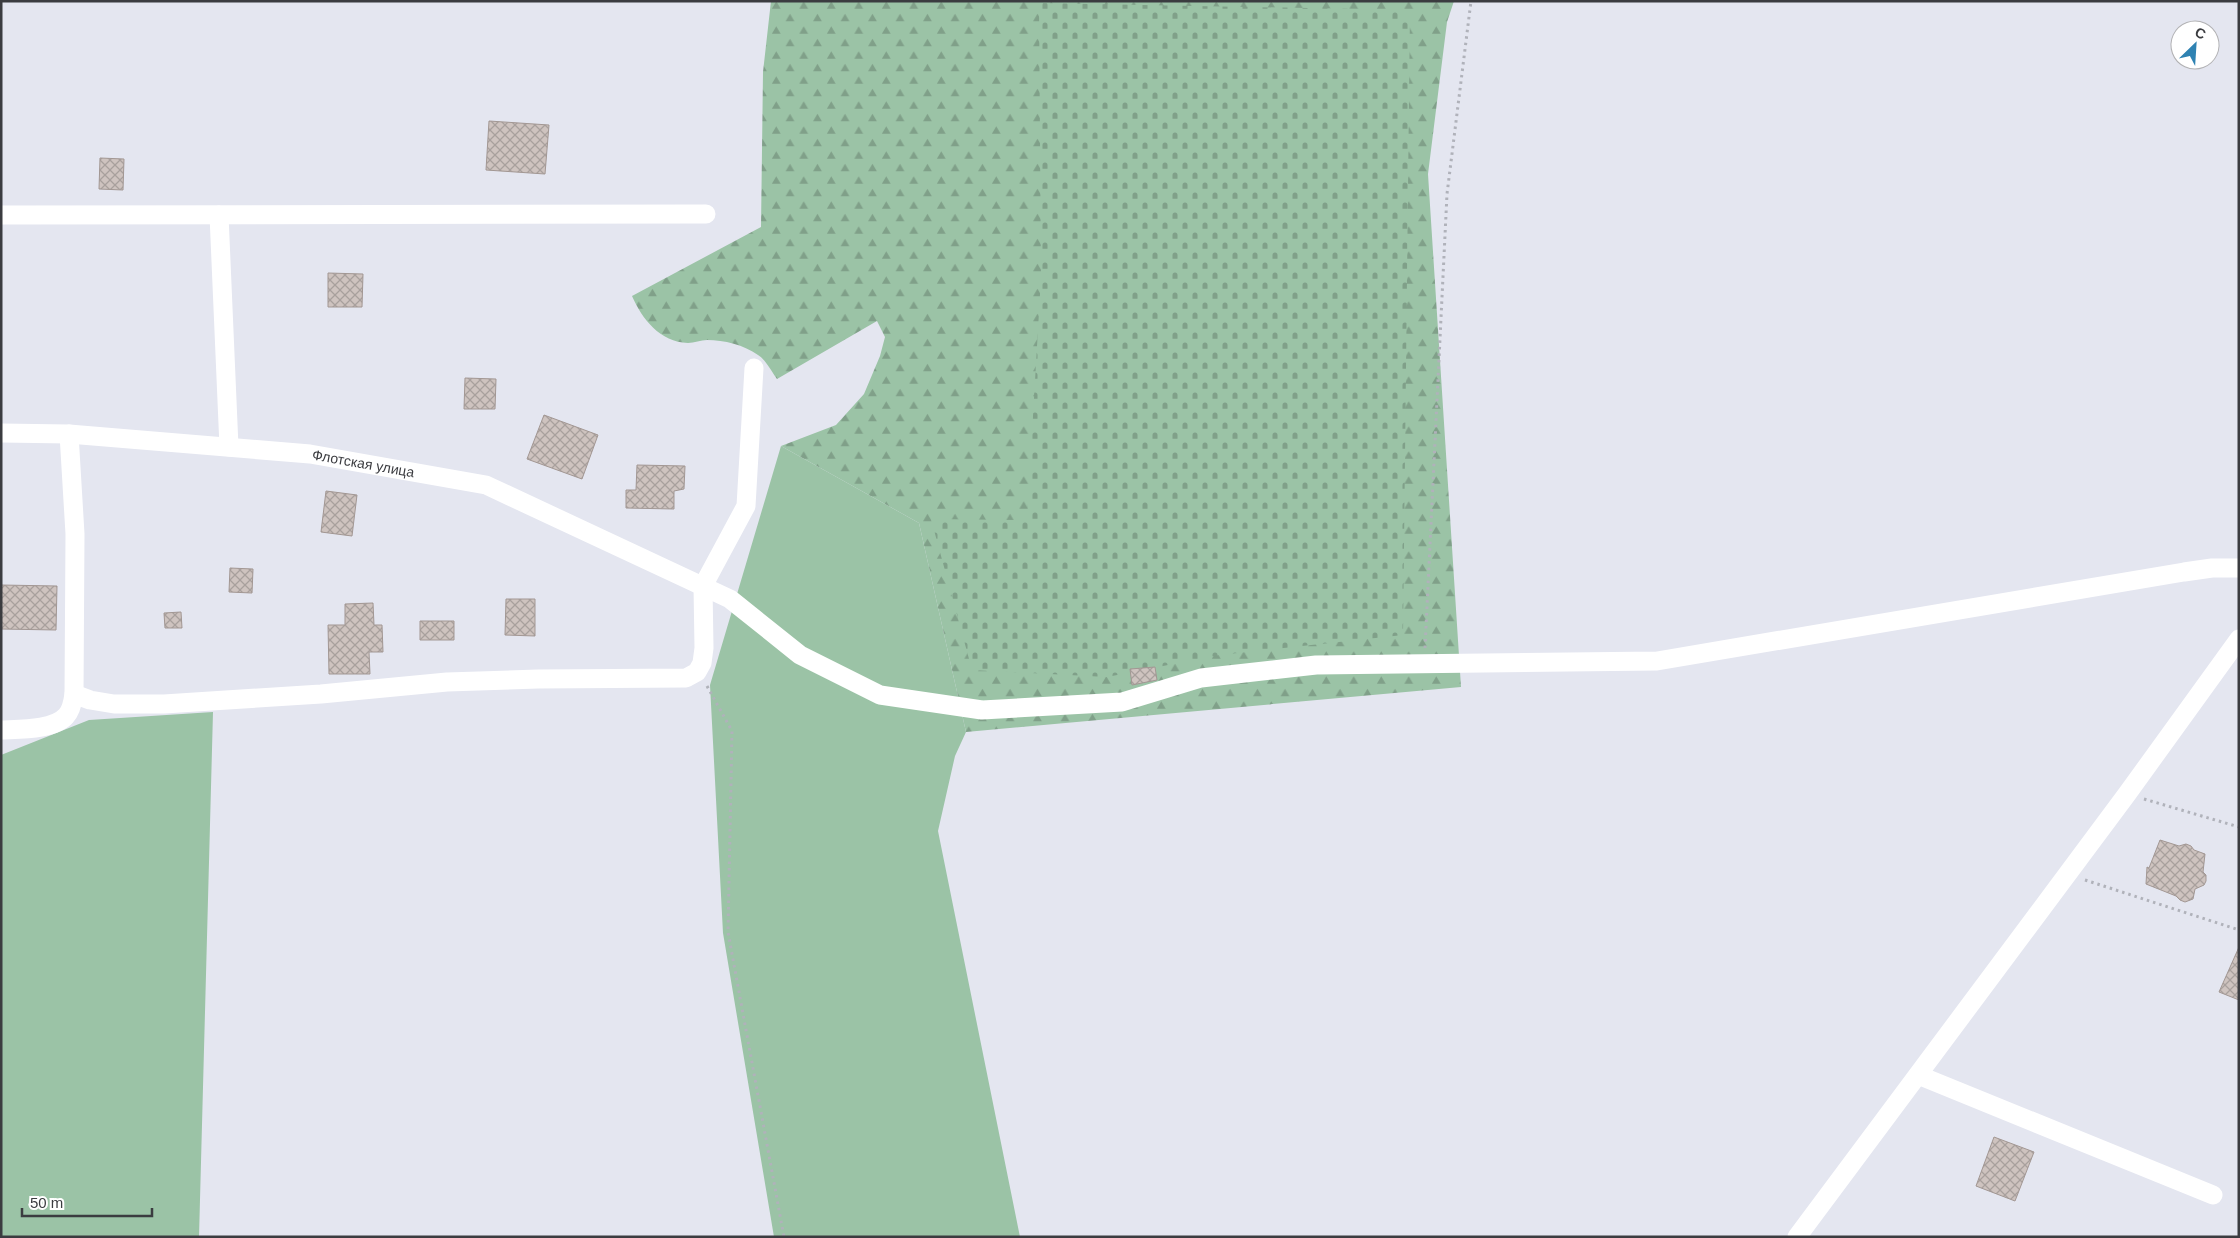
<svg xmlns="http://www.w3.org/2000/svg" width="2240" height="1238" font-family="Arial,sans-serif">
<defs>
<pattern id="forest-firs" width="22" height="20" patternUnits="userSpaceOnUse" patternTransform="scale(1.25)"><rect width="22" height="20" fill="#9bc3a6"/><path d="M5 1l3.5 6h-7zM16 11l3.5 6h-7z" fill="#80a089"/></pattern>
<pattern id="cemetery-stones" width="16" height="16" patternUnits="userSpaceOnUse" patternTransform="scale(1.25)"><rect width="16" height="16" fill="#9bc3a6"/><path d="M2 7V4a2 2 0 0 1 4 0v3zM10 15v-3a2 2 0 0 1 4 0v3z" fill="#80a089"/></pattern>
<pattern id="building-cross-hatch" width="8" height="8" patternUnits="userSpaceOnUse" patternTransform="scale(1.25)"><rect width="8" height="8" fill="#cec3bf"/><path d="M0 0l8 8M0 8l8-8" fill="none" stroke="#a8a09d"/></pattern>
</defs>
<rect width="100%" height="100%" fill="#e4e6f0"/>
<!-- grass -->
<path fill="#9bc3a6" d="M781 446 919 523 966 732 955 756 938 831 1020 1237H774L723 933 710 685Z
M213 712 199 1237H1V755L89 720Z"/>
<!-- forest -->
<path fill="url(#forest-firs)" d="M771 1H1454L1447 22 1428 174 1461 687 966 732 919 523 781 446 836 425 864 394 880 356 885 337 877 321 777 379C772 372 766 360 758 355 744 345 724 340 707 340 701 340 694 343 688 343 660 342 642 319 632 296L761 227 763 72Z"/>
<!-- cemetery -->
<path fill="url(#cemetery-stones)" d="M1039 3 1410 10 1403 635 1219 655 1107 677 972 670 931 519 1027 520 1041 277Z"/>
<!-- building -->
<path fill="url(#building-cross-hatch)" stroke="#a29793" d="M489 121 549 125 545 174 486 170Z
M100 158 124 159 123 190 99 189Z
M328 273 363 274 362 307H328Z
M465 378 496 379 495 409H464Z
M544 415 598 435 582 479 527 459Z
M637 465 685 466 684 489 674 491V509L626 508V490H636Z
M326 491 357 495 352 536 321 532Z
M230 568 253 569 252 593 229 592Z
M1 585 57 586 56 630 1 629Z
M506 599H535V636L505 635Z
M373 603 374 625H382L383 652H369L370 674H329L328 625H345V604Z
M181 612 182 628H165L164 613Z
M420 621H454V640H420Z
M1155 667 1157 680 1132 685 1130 669Z
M2160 840 2179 846 2186 844 2191 846 2194 850 2205 854 2203 872 2206 875V881L2204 885 2195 889 2193 899 2185 902 2180 900 2176 896 2146 884 2147 867 2149 868Z
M2239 947V1000L2219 992Z
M1994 1137 2034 1152 2015 1201 1976 1186Z"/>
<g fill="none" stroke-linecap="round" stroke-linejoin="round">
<!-- path -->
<path stroke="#b0b2ba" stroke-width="3" stroke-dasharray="2.5 4" stroke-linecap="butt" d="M1425 648 1447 194 1471 1
M707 686 732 731 728 932 784 1237
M2144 799 2239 827
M2085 880 2239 930"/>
<!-- minor -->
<g stroke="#fff" stroke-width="19">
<path d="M1 215 706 214"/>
<path d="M219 215 229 447"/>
<path id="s1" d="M1 433 69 434 310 454 486 485 730 599 800 655 880 695 982 710 1122 702 1201 678 1316 665 1657 661 2184 572 2212 568H2239"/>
<path d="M74 694 90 700 114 704H164L321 694 447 682 538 679 686 678 697 672 702 663 704 648 703 586 746 506 754 368"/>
<path d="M1 730C19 729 54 730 66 716 71 711 73 701 74 694L75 534 69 434"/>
<path d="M1918 1075 2213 1195"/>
<path d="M1797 1237 2127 794 2239 639"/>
</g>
</g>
<g text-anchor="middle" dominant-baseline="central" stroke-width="4" stroke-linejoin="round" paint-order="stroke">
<!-- street labels -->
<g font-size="14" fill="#3b3c40" stroke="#fff">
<text stroke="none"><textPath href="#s1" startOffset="364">Флотская улица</textPath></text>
</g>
</g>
<!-- border -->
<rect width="2240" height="1238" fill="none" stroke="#3b3c40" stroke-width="5"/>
<!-- north arrow -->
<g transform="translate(2195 45) rotate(25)"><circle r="24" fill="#ffffff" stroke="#b1b1b3"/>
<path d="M0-4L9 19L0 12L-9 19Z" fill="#2e82b2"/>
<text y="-8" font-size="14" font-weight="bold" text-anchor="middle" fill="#3b3c40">С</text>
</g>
<!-- scale -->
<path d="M22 1208v8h130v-8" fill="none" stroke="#3b3c40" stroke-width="2.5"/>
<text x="30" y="1208" font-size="15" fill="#3b3c40" stroke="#ffffff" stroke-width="4" paint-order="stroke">50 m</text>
</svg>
